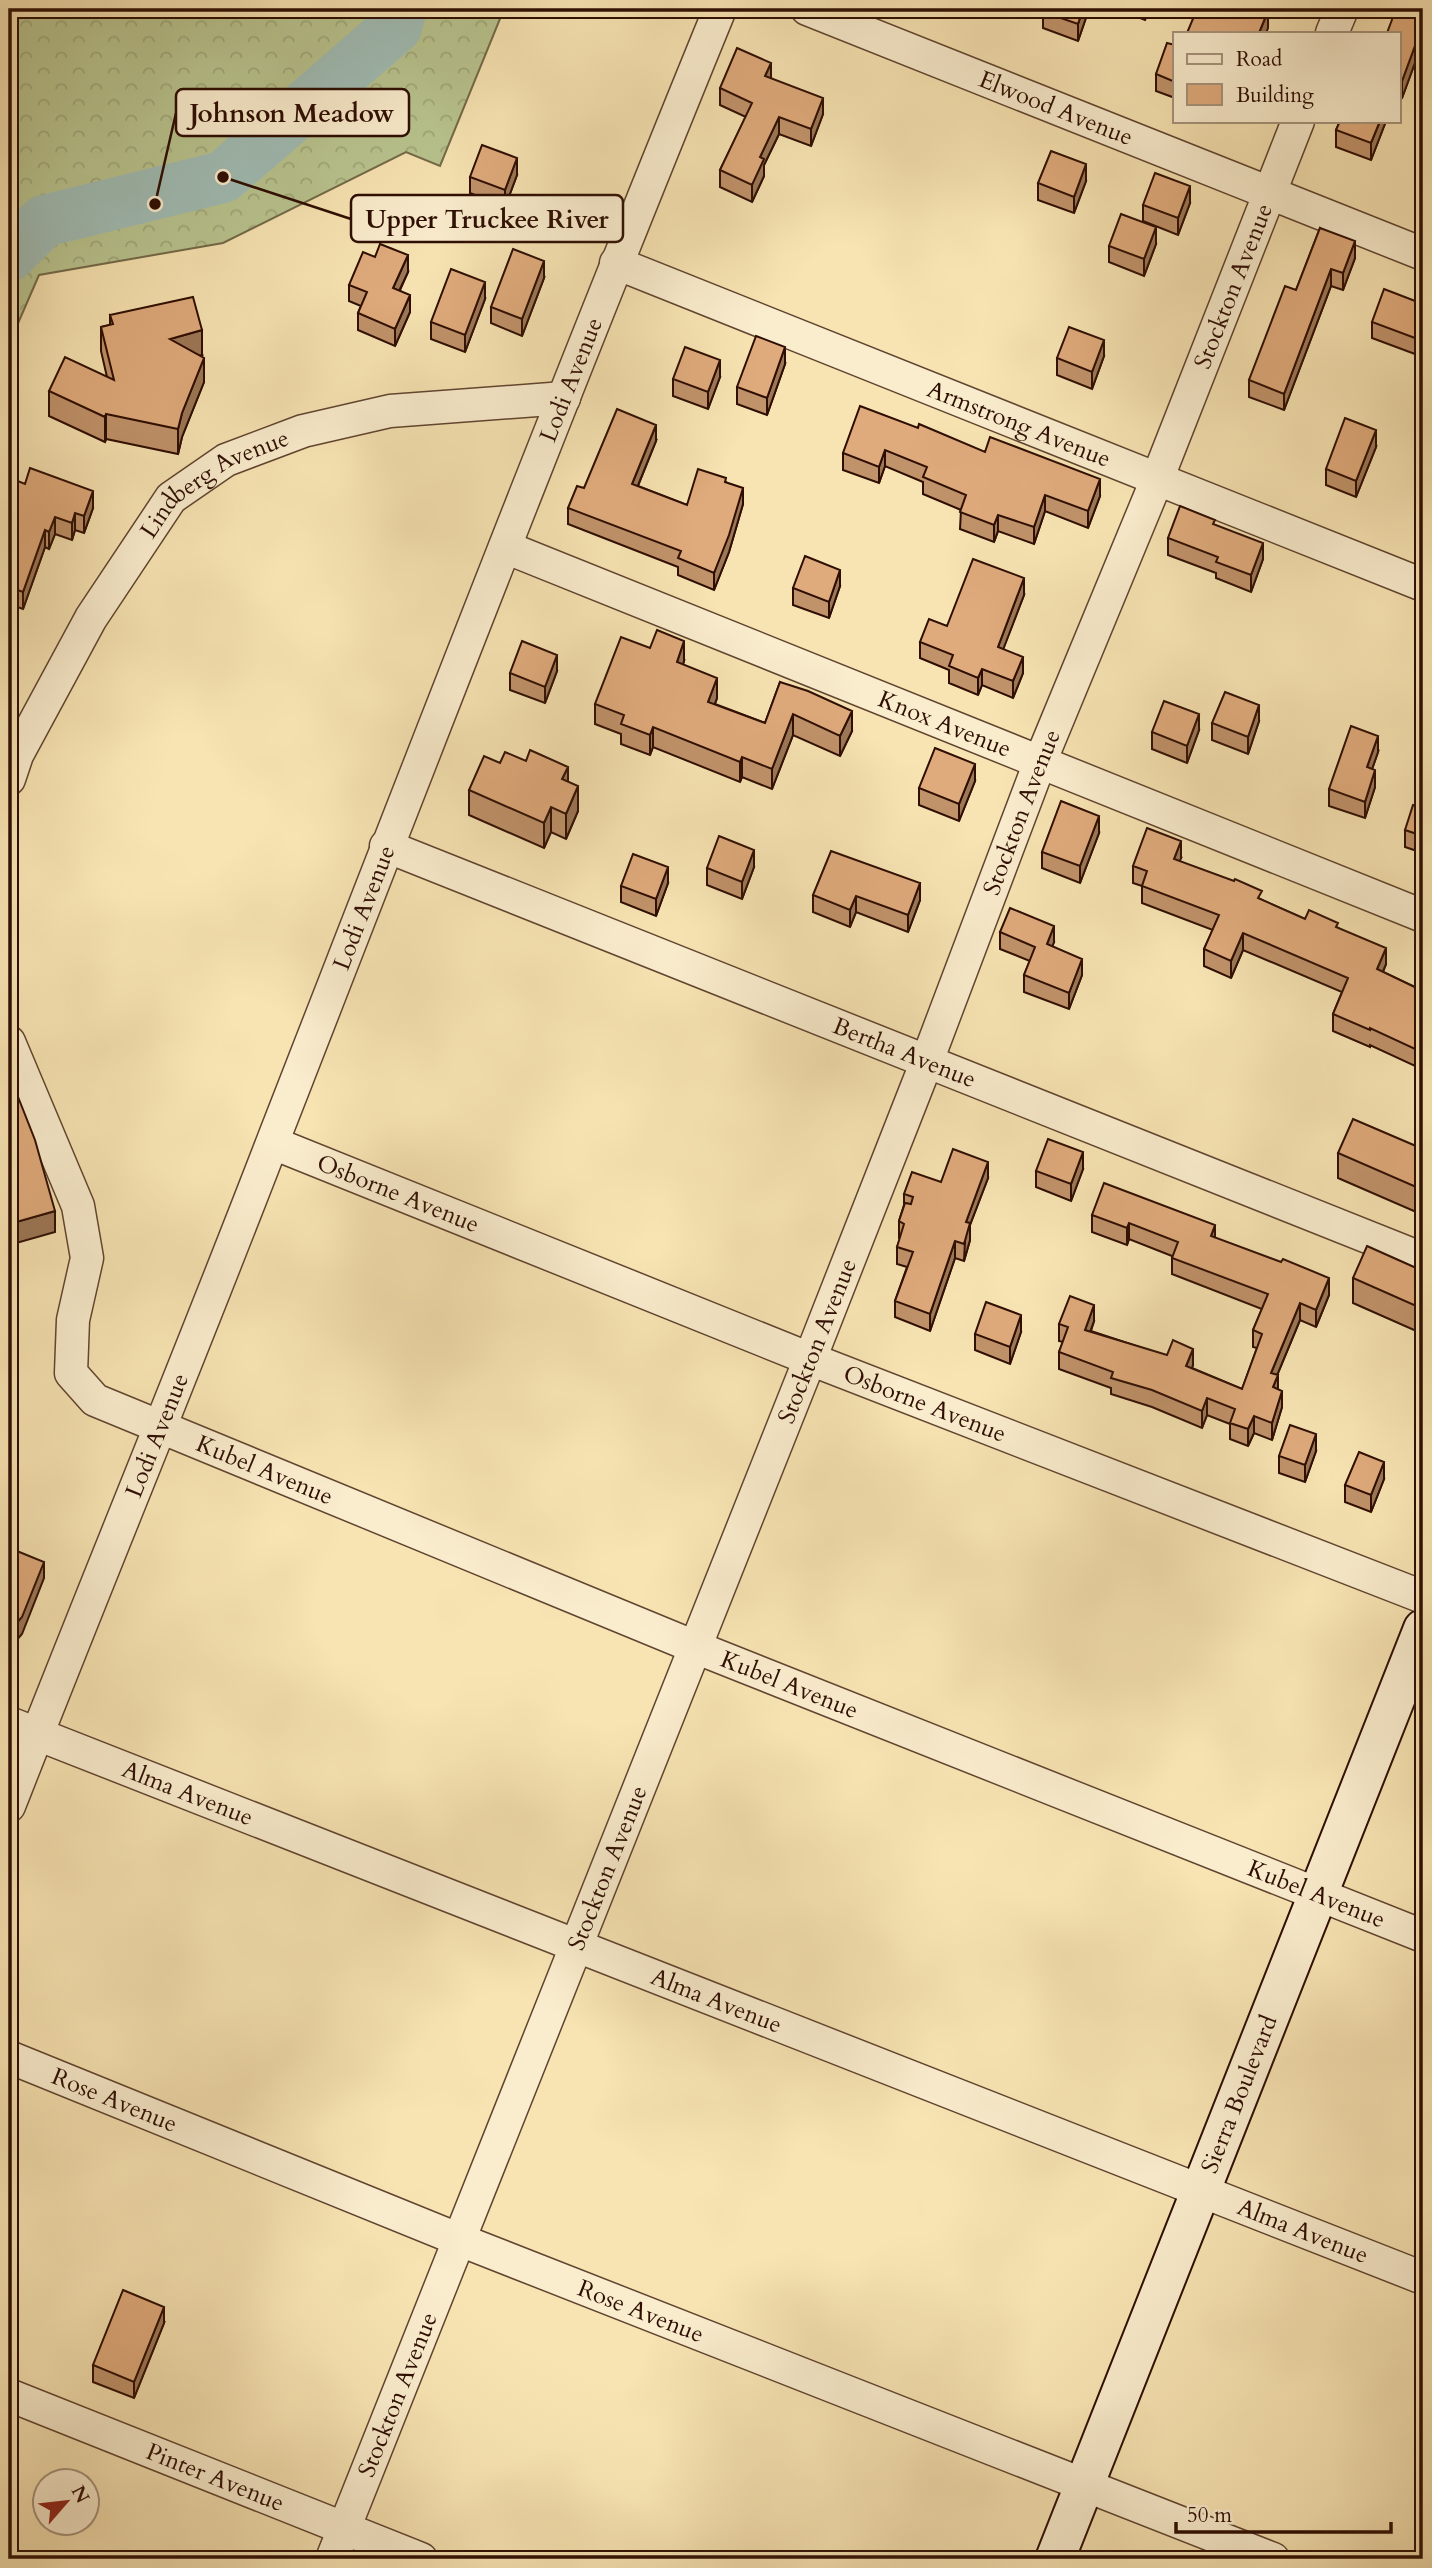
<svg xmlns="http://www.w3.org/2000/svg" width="1432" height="2568" font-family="Cardo,serif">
<defs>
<pattern id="forest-crowns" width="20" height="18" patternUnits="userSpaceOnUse" patternTransform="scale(1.75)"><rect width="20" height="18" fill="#b9c590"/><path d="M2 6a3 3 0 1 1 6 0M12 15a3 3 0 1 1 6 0" fill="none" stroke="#9fa87b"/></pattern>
</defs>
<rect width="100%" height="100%" fill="#f8e4b3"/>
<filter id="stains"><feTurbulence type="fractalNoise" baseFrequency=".00286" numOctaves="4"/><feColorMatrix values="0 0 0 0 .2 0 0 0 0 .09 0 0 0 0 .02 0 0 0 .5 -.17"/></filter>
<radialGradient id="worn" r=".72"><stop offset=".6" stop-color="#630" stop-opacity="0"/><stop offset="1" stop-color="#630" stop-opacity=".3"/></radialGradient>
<!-- forest -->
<path fill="url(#forest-crowns)" stroke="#746a4a" stroke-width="2" d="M9 9H504L440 166 406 152 223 243 39 275 9 344Z"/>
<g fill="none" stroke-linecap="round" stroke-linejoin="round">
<!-- river -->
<path stroke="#a0bdb5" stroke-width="52" d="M9 256 44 221 223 177 396 27 401 9"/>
<!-- street casing -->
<g stroke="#60442f" stroke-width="35">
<g id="street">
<path id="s1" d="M807 9 1423 254"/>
<path d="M1332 33 1342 9"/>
<path id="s2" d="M616 263 1423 585"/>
<path id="s3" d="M505 547 1423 916"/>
<path id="s4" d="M9 779 17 755 91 618 171 498 226 460 303 431 390 411 564 398"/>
<path id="s5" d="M386 846 1423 1259"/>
<path id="s6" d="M9 1042 78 1206 87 1258 73 1320 71 1373 95 1400 695 1647 1423 1936"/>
<path id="s7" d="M273 1143 810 1359 1423 1597"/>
<path id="s8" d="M9 1723 1423 2278"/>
<path id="s9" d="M9 1806C96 1583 188 1362 274 1138 421 761 567 383 720 9"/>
<path id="s10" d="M9 2057 460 2240 1273 2559"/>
<path id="s11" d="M9 2395 421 2559"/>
<path id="s12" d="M332 2559 810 1359 927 1061 1040 762 1158 477 1298 121"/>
</g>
</g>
<!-- secondary casing -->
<g stroke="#2e0e03" stroke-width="42">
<g id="secondary">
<path id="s13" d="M1055 2559 1423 1629"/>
</g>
</g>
<!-- street -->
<use href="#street" stroke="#faedce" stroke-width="32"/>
<!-- secondary -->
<use href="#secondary" stroke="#faedce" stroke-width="38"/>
</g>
<!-- wall -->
<path fill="#c1936b" stroke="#2e0e03" stroke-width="2" d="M1089 9 1078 41 1043 28V12Z
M1117 9H1149L1145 20Z
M1423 9V41L1402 98 1399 97V33Z
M1175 45V98L1156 91V74Z
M771 78 823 114 811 146 779 134 764 165V176L752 202 720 187V170L746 117 720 105V88Z
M1340 121H1386L1371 160 1336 147V130Z
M517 175 505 207 470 193V177Z
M1086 181 1074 213 1038 200V183Z
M1190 203 1178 235 1143 221V205Z
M1320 228 1355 258 1343 290 1331 286 1284 410 1249 397V380L1296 290Z
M1156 244 1144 276 1109 262V246Z
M408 272 400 290 410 312 395 346 358 330V313L361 306 349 301V285Z
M544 278 522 336 491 323V307Z
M485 299 465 352 431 339V322Z
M1423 304V357L1372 338V322Z
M110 315 202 355 200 356 204 382 182 437 178 454 106 439 105 442 49 416V391L107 377 101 351V327L110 325Z
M1104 356 1092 389 1057 375V358Z
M785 364 767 415 737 404V387Z
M720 377 708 409 673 396V379Z
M918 428 1100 496 1088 528 1045 511 1034 544 998 531 994 542 960 529 961 510 923 494V482L885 466 879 483 843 470V453Z
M656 441 638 486 687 505 726 482 743 504 729 552 714 590 678 575V567L568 524V508L584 488Z
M1376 447 1356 497 1326 485V469Z
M9 490 93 508 84 533 75 530 72 540 55 534 49 549 45 547 23 609 9 604Z
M1215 525 1263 559 1251 592 1216 578V573L1168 555V538Z
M840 586 829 618 793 605V588Z
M1024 595 1003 649 1023 673 1013 698 982 685 978 695 949 683V670L920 658V642L947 626Z
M684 661 683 664 717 698 715 704 765 723 780 682 852 731 840 756 793 735 772 789 742 777 740 782 653 747 650 755 621 744V734L595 724V704Z
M557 671 545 703 510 690V673Z
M1259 721 1248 754 1212 740V723Z
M1199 730 1187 763 1152 749V732Z
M1378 752 1372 769 1375 787 1365 818 1329 806V789Z
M500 763 568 781 578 811 566 839 551 832 544 848 469 815V790Z
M975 781 959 821 919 805V788Z
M1423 808V853L1405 847V830Z
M1099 833 1080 883 1042 868V852Z
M1181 858 1179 861 1262 900 1305 919 1338 928 1386 964 1383 972 1423 991V1048L1415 1066 1370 1045V1047L1333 1031V1014L1342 992 1243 950 1231 978 1204 966V949L1213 930 1142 903V886L1133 883V866Z
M754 867 742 899 707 885V868Z
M668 883 656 916 621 902V886Z
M920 883V900L908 932 856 912 850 927 813 912V895Z
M1000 932 1054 942 1052 946 1082 975 1069 1009 1024 992V975L1030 961 1000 949Z
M1423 1149V1215L1338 1178V1153Z
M1083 1169 1071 1201 1036 1187V1171Z
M988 1178 970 1225V1240L964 1261 955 1258 930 1331 895 1317V1301L907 1267 897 1264V1247L900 1239 899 1238V1221L904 1205V1194L941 1182Z
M1092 1215 1215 1238 1329 1295 1316 1327 1300 1320 1277 1375 1278 1389 1282 1407 1272 1440 1254 1433 1248 1446 1230 1439V1424L1207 1415 1202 1428 1152 1407 1111 1394V1388L1059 1369V1352L1063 1342 1059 1341V1324L1094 1321 1091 1331 1193 1365 1192 1368 1242 1389 1257 1348 1253 1347V1330L1262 1309 1172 1274V1256L1129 1239 1127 1245 1092 1232Z
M1423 1271V1334L1353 1303V1278Z
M1021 1332 1010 1364 975 1350V1334Z
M1316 1451 1305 1482 1279 1473V1456Z
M1384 1479 1371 1512 1345 1502V1485Z
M164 2323 134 2398 93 2382V2365Z"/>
<!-- shaded-wall -->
<path fill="#9d7857" stroke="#2e0e03" stroke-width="2" d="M1083 9H1089L1078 41V24Z
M1145 9H1149L1145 20Z
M1268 11V28L1266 33H1259Z
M1423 24V41L1402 98V81Z
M771 63V80L765 76Z
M823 98V114L811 146V129Z
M779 117V134L764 165V176L752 202V185L760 157Z
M1380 121H1386L1371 160V143Z
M517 158V175L505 207V190Z
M1086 164V181L1074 213V197Z
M1190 186V203L1178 235V218Z
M1156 227V244L1144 276V259Z
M1355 241V258L1343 290V273Z
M408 255V272L393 304V288Z
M544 261V278L522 336V319Z
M1331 269V286L1284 410V394Z
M485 282V299L465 352V335Z
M410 295V312L395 346V329Z
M202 330V355L170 364V339Z
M1104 340V356L1092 389V372Z
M785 347V364L767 415V398Z
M204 358V382L182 437 178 454V429L182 413Z
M720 360V377L708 409V392Z
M106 414V439L105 442V417Z
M656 425V441L632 500V484Z
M1376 430V447L1356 497V481Z
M885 450V466L879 483V467Z
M1100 479V496L1088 528V511Z
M743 488V504L729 552 714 590V573Z
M93 491V508L84 533V516Z
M1045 495V511L1034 544V527Z
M75 513V530L72 540V523Z
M998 515V531L994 542V525Z
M55 517V534L49 549V532Z
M45 530V547L23 609V592Z
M1263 543V559L1251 592V575Z
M840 570V586L829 618V602Z
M1024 578V595L998 663V647Z
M684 641V661L677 682V662Z
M557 655V671L545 703V687Z
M1023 657V673L1013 698V681Z
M982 669V685L978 695V678Z
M717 678V698L708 722V702Z
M1259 705V721L1248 754V737Z
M852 711V731L840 756V736Z
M793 714V735L772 789V769Z
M1199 714V730L1187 763V746Z
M653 727V747L650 755V735Z
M1378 736V752L1367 784V767Z
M742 757V777L740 782V762Z
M975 764V781L959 821V804Z
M568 767V791L562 779Z
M1375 770V787L1365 818V802Z
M578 786V811L566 839V814Z
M551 807V832L544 848V823Z
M1099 816V833L1080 883V866Z
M1181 841V858L1174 876V859Z
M754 850V867L742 899V882Z
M668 867V883L656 916V899Z
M920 883V900L908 932V915Z
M856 896V912L850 927V910Z
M1054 926V942L1047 961V944Z
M1243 933V950L1231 978V961Z
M1386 948V964L1377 986V969Z
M1082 959V975L1069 1009V993Z
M1423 1031V1048L1415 1066V1049Z
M1083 1152V1169L1071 1201V1184Z
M988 1162V1178L970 1225V1240L964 1261 966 1222Z
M55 1211V1232L16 1243 9 1259V1238L16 1222Z
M1129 1223V1239L1127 1245V1228Z
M1215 1225V1242L1211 1236Z
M955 1241V1258L930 1331V1314Z
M1329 1278V1295L1316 1327V1310Z
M1300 1303V1320L1271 1390V1373Z
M1094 1305V1321L1085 1346V1330Z
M1021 1315V1332L1010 1364V1347Z
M1193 1349V1365L1186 1383V1366Z
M1278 1375V1392L1273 1387Z
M1282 1391V1407L1272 1440V1423Z
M1207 1398V1415L1202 1428V1411Z
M1254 1416V1433L1248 1446V1429Z
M1316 1434V1451L1305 1482V1465Z
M1384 1462V1479L1371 1512V1495Z
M44 1562V1578L22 1634 9 1649V1632Z
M164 2307V2323L134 2398V2382Z"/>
<!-- building -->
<path fill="#e0ab7c" stroke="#2e0e03" stroke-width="2" d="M1044 9H1083L1078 24 1043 12Z
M1197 9H1262L1268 11 1259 33 1248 32 1247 33H1187Z
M1396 9H1423V24L1402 81 1399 80V33H1387Z
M1167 43 1175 45V82L1156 74Z
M737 48 771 63 765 76 823 98 811 129 779 117 760 157 764 159 752 185 720 170 752 103 720 88Z
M1340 121H1380L1371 143 1336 130Z
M482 145 517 158 505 190 470 177Z
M1051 151 1086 164 1074 197 1038 183Z
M1155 173 1190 186 1178 218 1143 205Z
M1121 214 1156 227 1144 259 1109 246Z
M1320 228 1355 241 1343 273 1331 269 1284 394 1249 380 1285 286 1296 290Z
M380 244 408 255 393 288 410 295 395 329 358 313 367 292 349 285 363 252 375 257Z
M513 249 544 261 522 319 491 307Z
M451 269 485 282 465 335 431 322Z
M1384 289 1423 304V341L1372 322Z
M193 297 202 330 170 339 204 358 182 413 178 429 106 414 105 417 49 391 65 357 114 380 101 327 113 324 110 315Z
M1069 327 1104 340 1092 372 1057 358Z
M756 336 785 347 767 398 737 387Z
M685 347 720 360 708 392 673 379Z
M860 406 918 428 919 424 985 452 990 437 1100 479 1088 511 1045 495 1034 527 998 515 994 525 960 512 966 495 923 477 927 467 885 450 879 467 843 453Z
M617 409 656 425 632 484 687 505 698 469 726 478 725 482 743 488 729 535 714 573 678 558 681 551 568 508 577 486 584 488Z
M1345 418 1376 430 1356 481 1326 469Z
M30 468 93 491 84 516 75 513 72 523 55 517 49 532 45 530 23 592 9 587V490L13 479 25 484Z
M1180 506 1215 520 1213 524 1263 543 1251 575 1216 562 1218 557 1168 538Z
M805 556 840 570 829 602 793 588Z
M973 559 1024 578 998 647 1023 657 1013 681 982 669 978 678 949 666 953 655 920 642 929 619 947 626Z
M657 630 684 641 677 662 717 678 708 702 765 723 780 682 808 691 852 711 840 736 793 714 772 769 742 757 740 762 653 727 650 735 621 724 624 715 595 704 621 637 650 648Z
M522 641 557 655 545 687 510 673Z
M1225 692 1259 705 1248 737 1212 723Z
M1164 701 1199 714 1187 746 1152 732Z
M1351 726 1378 736 1367 767 1375 770 1365 802 1329 789Z
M935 748 975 764 959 804 919 788Z
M530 750 568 767 562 779 578 786 566 814 551 807 544 823 469 790 484 756 500 763 505 752 526 761Z
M1061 801 1099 816 1080 866 1042 852Z
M1413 805 1423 808V836L1405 830Z
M1147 828 1181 841 1174 859 1234 881 1235 879 1262 891 1258 898 1305 919 1309 910 1338 923 1336 927 1386 948 1377 969 1423 991V1031L1415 1049 1370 1028V1030L1333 1014 1348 978 1243 933 1231 961 1204 949 1219 915 1142 886 1147 871 1133 866Z
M719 836 754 850 742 882 707 868Z
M831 851 920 883 908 915 856 896 850 910 813 895Z
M633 854 668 867 656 899 621 886Z
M1010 908 1054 926 1047 944 1082 959 1069 993 1024 975 1035 947 1000 932Z
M9 1074 35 1140 55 1211 16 1222 9 1238Z
M1353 1119 1423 1149V1190L1338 1153Z
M1048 1139 1083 1152 1071 1184 1036 1171Z
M953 1149 988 1162 966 1222 970 1223 964 1244 955 1241 930 1314 895 1301 913 1252 897 1247 904 1224 899 1221 905 1203 911 1204 913 1197 904 1194 912 1172 941 1182Z
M1104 1183 1215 1225 1211 1236 1281 1262 1283 1259 1329 1278 1316 1310 1300 1303 1271 1373 1278 1375 1273 1387 1282 1391 1272 1423 1254 1416 1248 1429 1230 1423 1235 1409 1207 1398 1202 1411 1152 1390 1111 1378 1113 1372 1059 1352 1068 1327 1059 1324 1070 1296 1094 1305 1085 1330 1167 1355 1173 1340 1193 1349 1186 1366 1242 1389 1262 1334 1253 1330 1268 1294 1172 1258 1178 1242 1129 1223 1127 1228 1092 1215Z
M1367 1246 1423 1271V1309L1353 1278Z
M986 1302 1021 1315 1010 1347 975 1334Z
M1290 1425 1316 1434 1305 1465 1279 1456Z
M1359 1452 1384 1462 1371 1495 1345 1485Z
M12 1549 44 1562 22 1617 9 1632V1558Z
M123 2290 164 2307 134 2382 93 2365Z"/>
<g text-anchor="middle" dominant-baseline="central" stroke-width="5" stroke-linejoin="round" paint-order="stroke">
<!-- street labels -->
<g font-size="24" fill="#2e0e03" stroke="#faedce">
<text stroke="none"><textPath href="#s1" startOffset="268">Elwood Avenue</textPath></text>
<text stroke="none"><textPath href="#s12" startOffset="2445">Stockton Avenue</textPath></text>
<text stroke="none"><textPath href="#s9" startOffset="1533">Lodi Avenue</textPath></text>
<text stroke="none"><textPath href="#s2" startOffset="434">Armstrong Avenue</textPath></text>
<text stroke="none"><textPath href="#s4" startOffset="369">Lindberg Avenue</textPath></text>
<text stroke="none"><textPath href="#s3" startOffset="474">Knox Avenue</textPath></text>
<text stroke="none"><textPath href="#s12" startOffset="1878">Stockton Avenue</textPath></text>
<text stroke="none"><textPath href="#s9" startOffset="966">Lodi Avenue</textPath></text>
<text stroke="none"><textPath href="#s5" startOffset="558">Bertha Avenue</textPath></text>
<text stroke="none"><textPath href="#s7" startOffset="135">Osborne Avenue</textPath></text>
<text stroke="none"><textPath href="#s12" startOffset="1311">Stockton Avenue</textPath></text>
<text stroke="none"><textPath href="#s7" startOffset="702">Osborne Avenue</textPath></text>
<text stroke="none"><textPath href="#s9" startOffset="399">Lodi Avenue</textPath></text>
<text stroke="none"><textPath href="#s6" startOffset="567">Kubel Avenue</textPath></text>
<text stroke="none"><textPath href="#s6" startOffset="1134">Kubel Avenue</textPath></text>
<text stroke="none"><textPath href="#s8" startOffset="192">Alma Avenue</textPath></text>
<text stroke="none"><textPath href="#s12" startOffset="744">Stockton Avenue</textPath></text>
<text stroke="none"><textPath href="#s6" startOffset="1701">Kubel Avenue</textPath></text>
<text stroke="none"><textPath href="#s8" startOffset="760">Alma Avenue</textPath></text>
<text stroke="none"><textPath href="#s13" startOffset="500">Sierra Boulevard</textPath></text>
<text stroke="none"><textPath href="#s10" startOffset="114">Rose Avenue</textPath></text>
<text stroke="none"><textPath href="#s8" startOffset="1390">Alma Avenue</textPath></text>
<text stroke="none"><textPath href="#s10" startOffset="681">Rose Avenue</textPath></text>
<text stroke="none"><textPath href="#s12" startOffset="177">Stockton Avenue</textPath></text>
<text stroke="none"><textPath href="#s11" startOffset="222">Pinter Avenue</textPath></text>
</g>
</g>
<!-- callouts -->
<path fill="none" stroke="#2e0e03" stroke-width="2.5" d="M155 204L176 113M223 177L351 219"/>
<g fill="#2e0e03" stroke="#faedce" stroke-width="2.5">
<circle cx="155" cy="204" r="7"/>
<circle cx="223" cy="177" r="7"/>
</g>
<g fill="#faedce" stroke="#2e0e03" stroke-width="2.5">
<rect x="176" y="89" width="233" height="47" rx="7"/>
<rect x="351" y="195" width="272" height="47" rx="7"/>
</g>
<g font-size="26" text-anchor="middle" font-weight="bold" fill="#2e0e03">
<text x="292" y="122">Johnson Meadow</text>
<text x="487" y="228">Upper Truckee River</text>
</g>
<!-- margin -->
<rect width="1432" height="2568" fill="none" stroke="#f8e4b3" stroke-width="35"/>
<rect x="10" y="10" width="1411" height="2547" fill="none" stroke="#2e0e03" stroke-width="3.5"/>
<rect x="18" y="18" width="1397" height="2533" fill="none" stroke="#2e0e03" stroke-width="2"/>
<!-- legend -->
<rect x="1173" y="32" width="228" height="91" fill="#faedce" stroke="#a8947d" stroke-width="2"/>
<rect x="1187" y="54" width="35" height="10" fill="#faedce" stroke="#a8947d" stroke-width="2"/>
<text x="1236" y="66" font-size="21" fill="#2e0e03">Road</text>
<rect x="1187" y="84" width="35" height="21" fill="#e0ab7c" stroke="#a8947d" stroke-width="2"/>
<text x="1236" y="102" font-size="21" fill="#2e0e03">Building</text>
<!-- north arrow -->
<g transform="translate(66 2502) rotate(62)"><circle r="33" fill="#faedce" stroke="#a8947d" stroke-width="2"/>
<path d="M0-5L12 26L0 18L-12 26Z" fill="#8f2418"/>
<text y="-10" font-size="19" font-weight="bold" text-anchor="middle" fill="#2e0e03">N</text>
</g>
<!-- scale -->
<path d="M1176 2522v10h215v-10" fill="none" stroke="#2e0e03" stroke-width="3.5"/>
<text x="1187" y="2522" font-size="21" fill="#2e0e03" stroke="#faedce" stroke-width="5" paint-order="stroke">50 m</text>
<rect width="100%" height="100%" filter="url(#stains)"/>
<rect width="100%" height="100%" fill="url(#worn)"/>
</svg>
